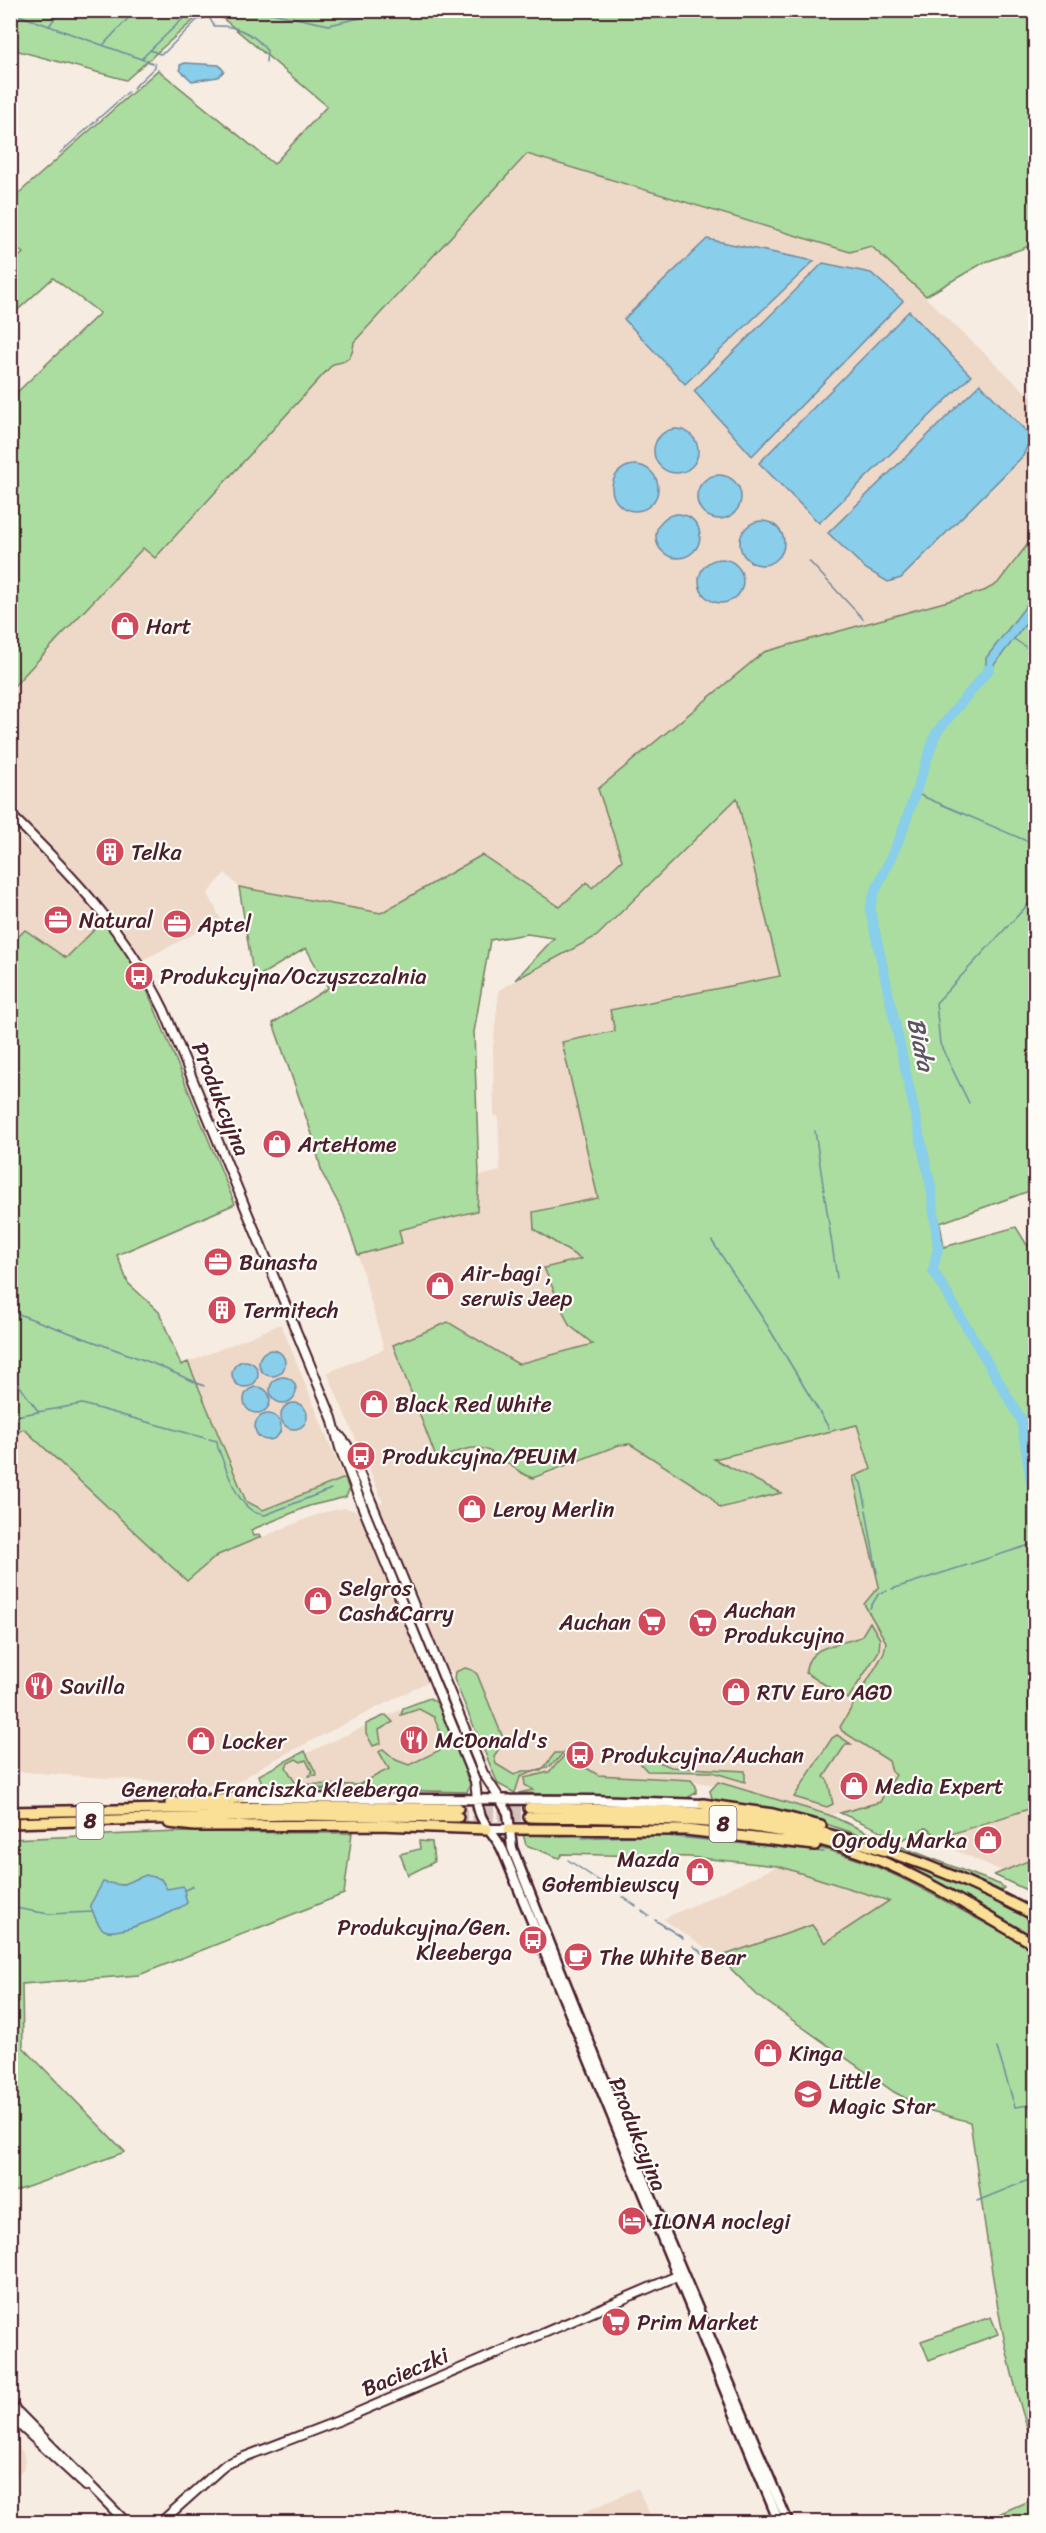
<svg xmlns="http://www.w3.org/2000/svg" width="1046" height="2533" font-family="Sriracha,sans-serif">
<rect width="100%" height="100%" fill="#f6ece2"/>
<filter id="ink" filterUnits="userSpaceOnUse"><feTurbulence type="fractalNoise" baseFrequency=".0167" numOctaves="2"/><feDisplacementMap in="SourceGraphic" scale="12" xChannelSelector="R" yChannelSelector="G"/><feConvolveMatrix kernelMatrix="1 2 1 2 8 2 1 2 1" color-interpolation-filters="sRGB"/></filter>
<g filter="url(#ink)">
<!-- built -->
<path fill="#eed9c8" d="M527 154 850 252 871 246 1035 401V535L997 584 984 591 867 623 622 860 592 888 586 883 560 907 482 855 381 913 239 887 225 873 208 893 221 920 135 964 107 922 98 921 100 924 66 958 25 930 11 944 10 829 31 848 11 826V690L143 548 156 558 333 364 345 362 351 356 354 342Z
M737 798 780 976 586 1142 598 1198 533 1212 534 1229 582 1259 544 1268 594 1344 518 1364 448 1322 437 1460 469 1448H481L528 1477 538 1478 619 1445 630 1444 708 1494 720 1508 713 1459 858 1425 871 1470 853 1478 879 1586 864 1604 886 1642 884 1653 840 1727 892 1764 896 1775 887 1789 883 1787 882 1800 877 1804 829 1815 716 1785 690 1781 599 1791H512L499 1786 451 1670 266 1764 230 1787 11 1771 10 1435 24 1429 189 1581 219 1555 265 1536 321 1513 344 1508 357 1511 383 1502 327 1373 384 1349 358 1255 402 1243 398 1230 476 1211 479 1176 500 1171 498 1116 494 1117 493 1047 499 990 597 936Z
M281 1324 344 1479 263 1509 246 1501 189 1362Z
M426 1698 454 1744 382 1787 288 1786 279 1766Z
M1035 1807V1858L1002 1871 957 1851 939 1839Z
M778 1866 889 1902 825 1943 811 1925 719 1957 663 1919Z
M11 2440 23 2452 25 2461 24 2468 11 2481Z
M638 2488 653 2522H561L610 2501Z"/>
<!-- green -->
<path fill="#aadd9f" stroke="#7a7e65" stroke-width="1.5" d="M10 11 11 10 204 11 126 80 11 49Z
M214 11H1035V244L983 263 926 296 871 246 850 252 527 154 354 342C353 357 348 362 333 364L155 558 143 548 13 687 10 685 11 398 100 313 53 278 11 316V264L23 253 11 245V200L158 70 274 164 327 106Z
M1035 535V1189L940 1223 944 1247 1016 1227 1027 1245 1035 1243V1807L939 1838 926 1828 902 1840 840 1813 880 1802 883 1796V1786L887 1789 896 1775 892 1772 889 1761 842 1731 840 1727 884 1653 886 1642 864 1604 879 1586 853 1477 871 1469 857 1425 714 1459 781 1493 720 1508 708 1494 630 1444 619 1445 533 1478C512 1473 496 1446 474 1448 462 1448 448 1456 437 1460L393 1345 448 1322 518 1364 593 1344 569 1325 544 1268 581 1259 534 1229 533 1212 598 1198 562 1042 615 1031 610 1010 780 976 737 798 597 936 515 980 554 938 527 934 490 940 474 1032 479 1176 477 1211 399 1230 402 1243 358 1255 343 1212 322 1173 313 1137 273 1023 328 988 306 948 254 979 239 887 381 913 482 855 560 907 587 882 592 888 622 860 598 789 764 652 984 591 997 584Z
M107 921 145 985 235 1204 117 1255 128 1283 159 1312 181 1365 188 1362 246 1501 263 1510 345 1478 349 1490 346 1497 309 1506 251 1530 253 1536 259 1535 261 1537 218 1555 187 1581 24 1429 11 1435V944L25 930 66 958 100 924Z
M870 1622 880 1639 879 1651 848 1699 806 1673C805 1645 842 1644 861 1637Z
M465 1668 472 1670 477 1674 503 1738V1743L494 1756 496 1764 514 1775 522 1771H541L555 1753H563C544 1776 542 1766 520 1777L515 1793 498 1784 454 1679 455 1672Z
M430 1698 438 1704 470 1784 467 1792 263 1787 259 1775 305 1751 317 1775 309 1776 312 1772 306 1760 301 1762 296 1759 288 1763 286 1767 296 1784 358 1785 389 1769 379 1752 383 1749 396 1760 409 1765 440 1750 443 1746 439 1743 441 1735 434 1717 419 1709 401 1715 403 1708Z
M386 1715 393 1722 379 1730 381 1743 373 1746 366 1733V1724Z
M837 1735 851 1744H846L824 1777 828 1781 833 1804 827 1807 794 1797 832 1738Z
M565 1755 598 1775 691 1780 696 1786V1793L687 1798 518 1793 533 1790 525 1785 524 1778 549 1772Z
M647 1757 671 1767 745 1771V1782L712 1772 647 1771 640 1763Z
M718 1782 829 1815 889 1842 1001 1885 1004 1888 1000 1891 929 1859 788 1811 720 1802 712 1798 710 1791Z
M285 1789 386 1791 369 1794 121 1795Z
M177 1832 352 1833 344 1894 139 1975 22 1984 23 2047 125 2152 11 2193V1839Z
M665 1832C719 1837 787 1837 838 1853 908 1874 969 1918 1035 1949V2451C997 2346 987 2232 970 2122L928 2110 894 2092 757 1995 719 1957 812 1925 825 1943 889 1901 778 1866 690 1857 562 1854 559 1858 526 1845 523 1834 553 1836Z
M419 1841 432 1842 434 1862 408 1875 400 1854 420 1849Z
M841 1841C909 1861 974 1887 1035 1922V1940Z
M1035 1858V1894L994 1875Z
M991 2317 998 2334 929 2360 921 2341Z
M1035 2498V2522H981Z"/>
<!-- water -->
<path fill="#89ceea" stroke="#70889e" stroke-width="1.5" d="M185 63 219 65 224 71 218 77 192 81 180 70V65Z
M707 239 814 261 685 384 624 319Z
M823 263 871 273 903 301 752 456 694 391Z
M909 311 971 376 819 523 759 463Z
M980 384 1028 433V444L1023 456 901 578 888 582 866 569 828 533Z
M654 451a22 22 0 1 1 44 0a22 22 0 1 1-44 0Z
M612 488a23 23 0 1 1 46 0a23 23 0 1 1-46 0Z
M697 497a22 22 0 1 1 44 0a22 22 0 1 1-44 0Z
M656 536a22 22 0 1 1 44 0a22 22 0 1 1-44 0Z
M740 543a22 22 0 1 1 44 0a22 22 0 1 1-44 0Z
M699 581a22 22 0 1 1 44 0a22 22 0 1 1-44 0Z
M1035 594V612L983 679 980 677 986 666V658Z
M259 1363a13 13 0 1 1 26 0a13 13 0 1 1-26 0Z
M232 1374a13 13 0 1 1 26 0a13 13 0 1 1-26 0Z
M270 1390a13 13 0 1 1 26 0a13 13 0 1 1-26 0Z
M244 1400a13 13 0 1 1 26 0a13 13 0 1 1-26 0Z
M281 1416a13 13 0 1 1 26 0a13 13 0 1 1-26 0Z
M255 1427a13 13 0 1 1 26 0a13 13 0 1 1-26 0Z
M146 1875 161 1879 167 1889 183 1886 187 1903C177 1912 116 1937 104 1930 96 1925 94 1913 90 1905L103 1882 121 1885Z"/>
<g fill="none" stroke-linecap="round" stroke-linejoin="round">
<!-- stream -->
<path stroke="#70889e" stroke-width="1.5" d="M257 10 329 25 395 10
M10 12 155 64V67L133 88
M49 26 61 10
M104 44 136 10
M150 50 160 54 165 52 197 20 209 17 214 26C236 25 254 33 267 51L266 62
M141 59 192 10
M60 153 128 92
M809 561 863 619
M1014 639 1036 654
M915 793 1036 845
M969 1103 940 1044 936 1003 1036 896
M815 1131 837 1278
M712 1241 767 1325 829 1428
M10 1311 152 1363 204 1386
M10 1373 38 1411
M10 1417 82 1404 205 1438
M209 1439 217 1441 218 1448C227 1469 238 1514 265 1515L331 1489
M857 1478 861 1483 866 1506
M866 1510 877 1573
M892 1589 1036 1543
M870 1608 879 1593 887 1591
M582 1838 657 1835 824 1852
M568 1860 613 1890
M185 1890 193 1886
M623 1897 636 1906
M10 1907 49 1914 93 1912
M642 1911 649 1916
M655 1920 683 1938
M693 1946 722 1967
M997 2048 1015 2107 1036 2104
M977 2201 1036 2177"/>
<!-- river -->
<path stroke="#89ceea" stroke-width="10" d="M990 668 936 733 901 835 874 894 870 909 931 1187 938 1248 933 1270 1021 1419 1036 1514"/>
<!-- trunk-tunnel -->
<path stroke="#d4c3bd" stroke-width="9" stroke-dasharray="9 4.5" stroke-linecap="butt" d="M458 1808H529
M458 1817H529"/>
<!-- tertiary casing -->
<g stroke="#4a1f2b" stroke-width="12">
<path id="tertiary" d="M10 814C73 876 125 930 164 1010L332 1418 340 1448 359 1498 475 1781 477 1799
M339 1435 347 1445 364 1484 483 1773 500 1799
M10 2404 126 2522
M10 2416 86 2486
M161 2522 226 2464 338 2421 677 2276"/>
</g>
<!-- secondary casing -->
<g stroke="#4a1f2b" stroke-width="13">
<path id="secondary" d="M240 1798 593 1800 703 1804
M477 1799C478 1823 494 1831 503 1851L779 2522
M500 1799 508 1813 512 1848 554 1954 658 2214 788 2522
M487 1829H509"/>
</g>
<!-- trunk casing -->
<g stroke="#4a1f2b" stroke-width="14">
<path id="trunk" d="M170 1803 240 1798
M703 1804 773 1814 821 1826
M529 1808C596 1809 663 1808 730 1816 837 1829 940 1864 1036 1916
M10 1812 273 1807 458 1808
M529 1817C633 1819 740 1815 841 1846 910 1868 973 1909 1036 1945
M10 1823 289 1815 458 1817
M169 1823 195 1826 379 1825 487 1829
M509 1829 686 1830 815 1845"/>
</g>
<!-- tertiary -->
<use href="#tertiary" stroke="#fdfcf7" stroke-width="8"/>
<!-- secondary -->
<use href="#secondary" stroke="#fdfcf7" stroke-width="8"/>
<!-- trunk -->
<use href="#trunk" stroke="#fadf96" stroke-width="9"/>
</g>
</g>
<!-- icons -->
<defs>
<g id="shop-disc" transform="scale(1.5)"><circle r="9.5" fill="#d1495b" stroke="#fdfcf7"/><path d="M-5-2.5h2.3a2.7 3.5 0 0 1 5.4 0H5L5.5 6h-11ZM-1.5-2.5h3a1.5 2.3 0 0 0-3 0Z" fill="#fff"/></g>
<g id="building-disc" transform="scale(1.5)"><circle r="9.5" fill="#d1495b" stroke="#fdfcf7"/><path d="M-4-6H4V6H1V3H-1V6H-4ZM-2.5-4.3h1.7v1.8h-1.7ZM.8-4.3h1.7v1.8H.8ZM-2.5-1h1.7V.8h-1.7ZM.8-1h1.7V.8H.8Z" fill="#fff"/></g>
<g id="office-disc" transform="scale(1.5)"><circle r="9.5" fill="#d1495b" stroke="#fdfcf7"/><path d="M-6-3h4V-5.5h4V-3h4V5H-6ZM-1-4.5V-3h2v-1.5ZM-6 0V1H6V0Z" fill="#fff"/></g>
<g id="bus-disc" transform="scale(1.5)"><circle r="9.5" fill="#d1495b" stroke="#fdfcf7"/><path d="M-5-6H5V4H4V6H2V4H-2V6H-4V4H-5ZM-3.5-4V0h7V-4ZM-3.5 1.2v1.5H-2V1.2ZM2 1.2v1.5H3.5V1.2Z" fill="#fff"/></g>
<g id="supermarket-disc" transform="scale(1.5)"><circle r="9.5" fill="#d1495b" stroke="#fdfcf7"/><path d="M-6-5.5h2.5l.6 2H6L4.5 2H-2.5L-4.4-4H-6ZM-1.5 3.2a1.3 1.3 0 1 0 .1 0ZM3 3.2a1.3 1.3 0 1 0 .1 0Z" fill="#fff"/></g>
<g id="restaurant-disc" transform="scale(1.5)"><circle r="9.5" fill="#d1495b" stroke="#fdfcf7"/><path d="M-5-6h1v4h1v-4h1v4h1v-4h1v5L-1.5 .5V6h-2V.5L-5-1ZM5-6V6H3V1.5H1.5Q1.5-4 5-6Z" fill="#fff"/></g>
<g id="cafe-disc" transform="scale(1.5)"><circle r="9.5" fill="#d1495b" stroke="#fdfcf7"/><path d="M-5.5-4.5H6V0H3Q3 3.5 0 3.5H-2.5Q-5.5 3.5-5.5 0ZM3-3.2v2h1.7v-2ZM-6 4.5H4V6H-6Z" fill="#fff"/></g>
<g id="school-disc" transform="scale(1.5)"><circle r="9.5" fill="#d1495b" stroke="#fdfcf7"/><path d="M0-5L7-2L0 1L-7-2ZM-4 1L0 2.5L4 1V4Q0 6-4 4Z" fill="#fff"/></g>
<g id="hotel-disc" transform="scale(1.5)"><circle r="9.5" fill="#d1495b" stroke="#fdfcf7"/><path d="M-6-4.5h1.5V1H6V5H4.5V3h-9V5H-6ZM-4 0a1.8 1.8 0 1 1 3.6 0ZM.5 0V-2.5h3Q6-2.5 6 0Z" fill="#fff"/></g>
</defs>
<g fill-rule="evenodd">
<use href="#shop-disc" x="125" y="626"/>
<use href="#building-disc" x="110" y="852"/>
<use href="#office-disc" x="58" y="920"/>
<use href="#office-disc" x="177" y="924"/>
<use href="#bus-disc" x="139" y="976"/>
<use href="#shop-disc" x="277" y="1144"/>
<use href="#office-disc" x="218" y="1262"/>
<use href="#shop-disc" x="440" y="1286"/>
<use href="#building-disc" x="222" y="1310"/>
<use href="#shop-disc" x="374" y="1404"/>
<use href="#bus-disc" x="361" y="1456"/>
<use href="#shop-disc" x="472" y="1509"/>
<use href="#shop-disc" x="318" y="1601"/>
<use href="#supermarket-disc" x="652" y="1622"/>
<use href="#supermarket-disc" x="703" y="1623"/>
<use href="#restaurant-disc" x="39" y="1686"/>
<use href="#shop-disc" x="736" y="1692"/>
<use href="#restaurant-disc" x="414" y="1740"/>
<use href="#shop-disc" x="201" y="1741"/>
<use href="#bus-disc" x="580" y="1755"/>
<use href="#shop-disc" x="854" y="1786"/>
<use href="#shop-disc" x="988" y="1840"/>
<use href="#shop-disc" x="700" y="1872"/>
<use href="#bus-disc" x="533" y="1940"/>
<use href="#cafe-disc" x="578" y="1957"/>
<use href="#shop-disc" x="768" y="2053"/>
<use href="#school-disc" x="808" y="2094"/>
<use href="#hotel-disc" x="632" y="2221"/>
<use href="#supermarket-disc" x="616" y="2322"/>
</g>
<g text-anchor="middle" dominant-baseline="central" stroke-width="4.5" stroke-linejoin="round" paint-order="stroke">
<!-- shield labels -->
<g fill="#fdfcf7" stroke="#806168" stroke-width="1.5">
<rect x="76.5" y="1803" width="27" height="36" rx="4.5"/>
<rect x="709.5" y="1806" width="27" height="36" rx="4.5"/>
</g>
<g font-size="21" font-weight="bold" fill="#4a1f2b">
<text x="90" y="1821">8</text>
<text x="723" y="1824">8</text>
</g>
<!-- poi labels -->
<g font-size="22" fill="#4a1f2b" stroke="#fdfcf7" text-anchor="start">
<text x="146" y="626">Hart</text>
<text x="131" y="852">Telka</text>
<text x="79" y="920">Natural</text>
<text x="198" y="924">Aptel</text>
<text x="160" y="976">Produkcyjna/Oczyszczalnia</text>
<text x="298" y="1144">ArteHome</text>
<text x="239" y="1262">Bunasta</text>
<text x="461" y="1273">Air-bagi ,<tspan x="461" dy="25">serwis Jeep</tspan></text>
<text x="243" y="1310">Termitech</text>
<text x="395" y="1404">Black Red White</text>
<text x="382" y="1456">Produkcyjna/PEUiM</text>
<text x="493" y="1509">Leroy Merlin</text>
<text x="339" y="1588">Selgros<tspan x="339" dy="25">Cash&amp;Carry</tspan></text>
<text x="724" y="1610">Auchan<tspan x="724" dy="25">Produkcyjna</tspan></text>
<text x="631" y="1622" text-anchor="end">Auchan</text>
<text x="60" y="1686">Savilla</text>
<text x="757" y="1692">RTV Euro AGD</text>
<text x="435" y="1740">McDonald's</text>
<text x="222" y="1741">Locker</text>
<text x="601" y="1755">Produkcyjna/Auchan</text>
<text x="875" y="1786">Media Expert</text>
<text x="967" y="1840" text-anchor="end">Ogrody Marka</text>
<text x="679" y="1859" text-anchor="end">Mazda<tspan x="679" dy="25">Gołembiewscy</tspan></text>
<text x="512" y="1927" text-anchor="end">Produkcyjna/Gen.<tspan x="512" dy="25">Kleeberga</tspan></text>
<text x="599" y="1957">The White Bear</text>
<text x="789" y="2053">Kinga</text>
<text x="829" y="2081">Little<tspan x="829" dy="25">Magic Star</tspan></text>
<text x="653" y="2221">ILONA noclegi</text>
<text x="637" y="2322">Prim Market</text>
</g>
<!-- street labels -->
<g font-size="22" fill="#4a1f2b" stroke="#fdfcf7">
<text transform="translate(221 1099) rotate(68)">Produkcyjna</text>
<text x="270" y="1789">Generała Franciszka Kleeberga</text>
<text transform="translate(638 2134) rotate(68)">Produkcyjna</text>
<text transform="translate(405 2372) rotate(-23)">Bacieczki</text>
</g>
<!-- water labels -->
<g font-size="24" font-style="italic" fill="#5d5464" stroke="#fdfcf7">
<text transform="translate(921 1044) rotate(78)">Biała</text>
</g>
</g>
<!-- margin -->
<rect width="1046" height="2533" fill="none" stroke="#fdfcf7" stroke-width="36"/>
<rect x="18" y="18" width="1010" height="2497" fill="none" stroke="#4a1f2b" stroke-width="2" filter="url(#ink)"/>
</svg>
